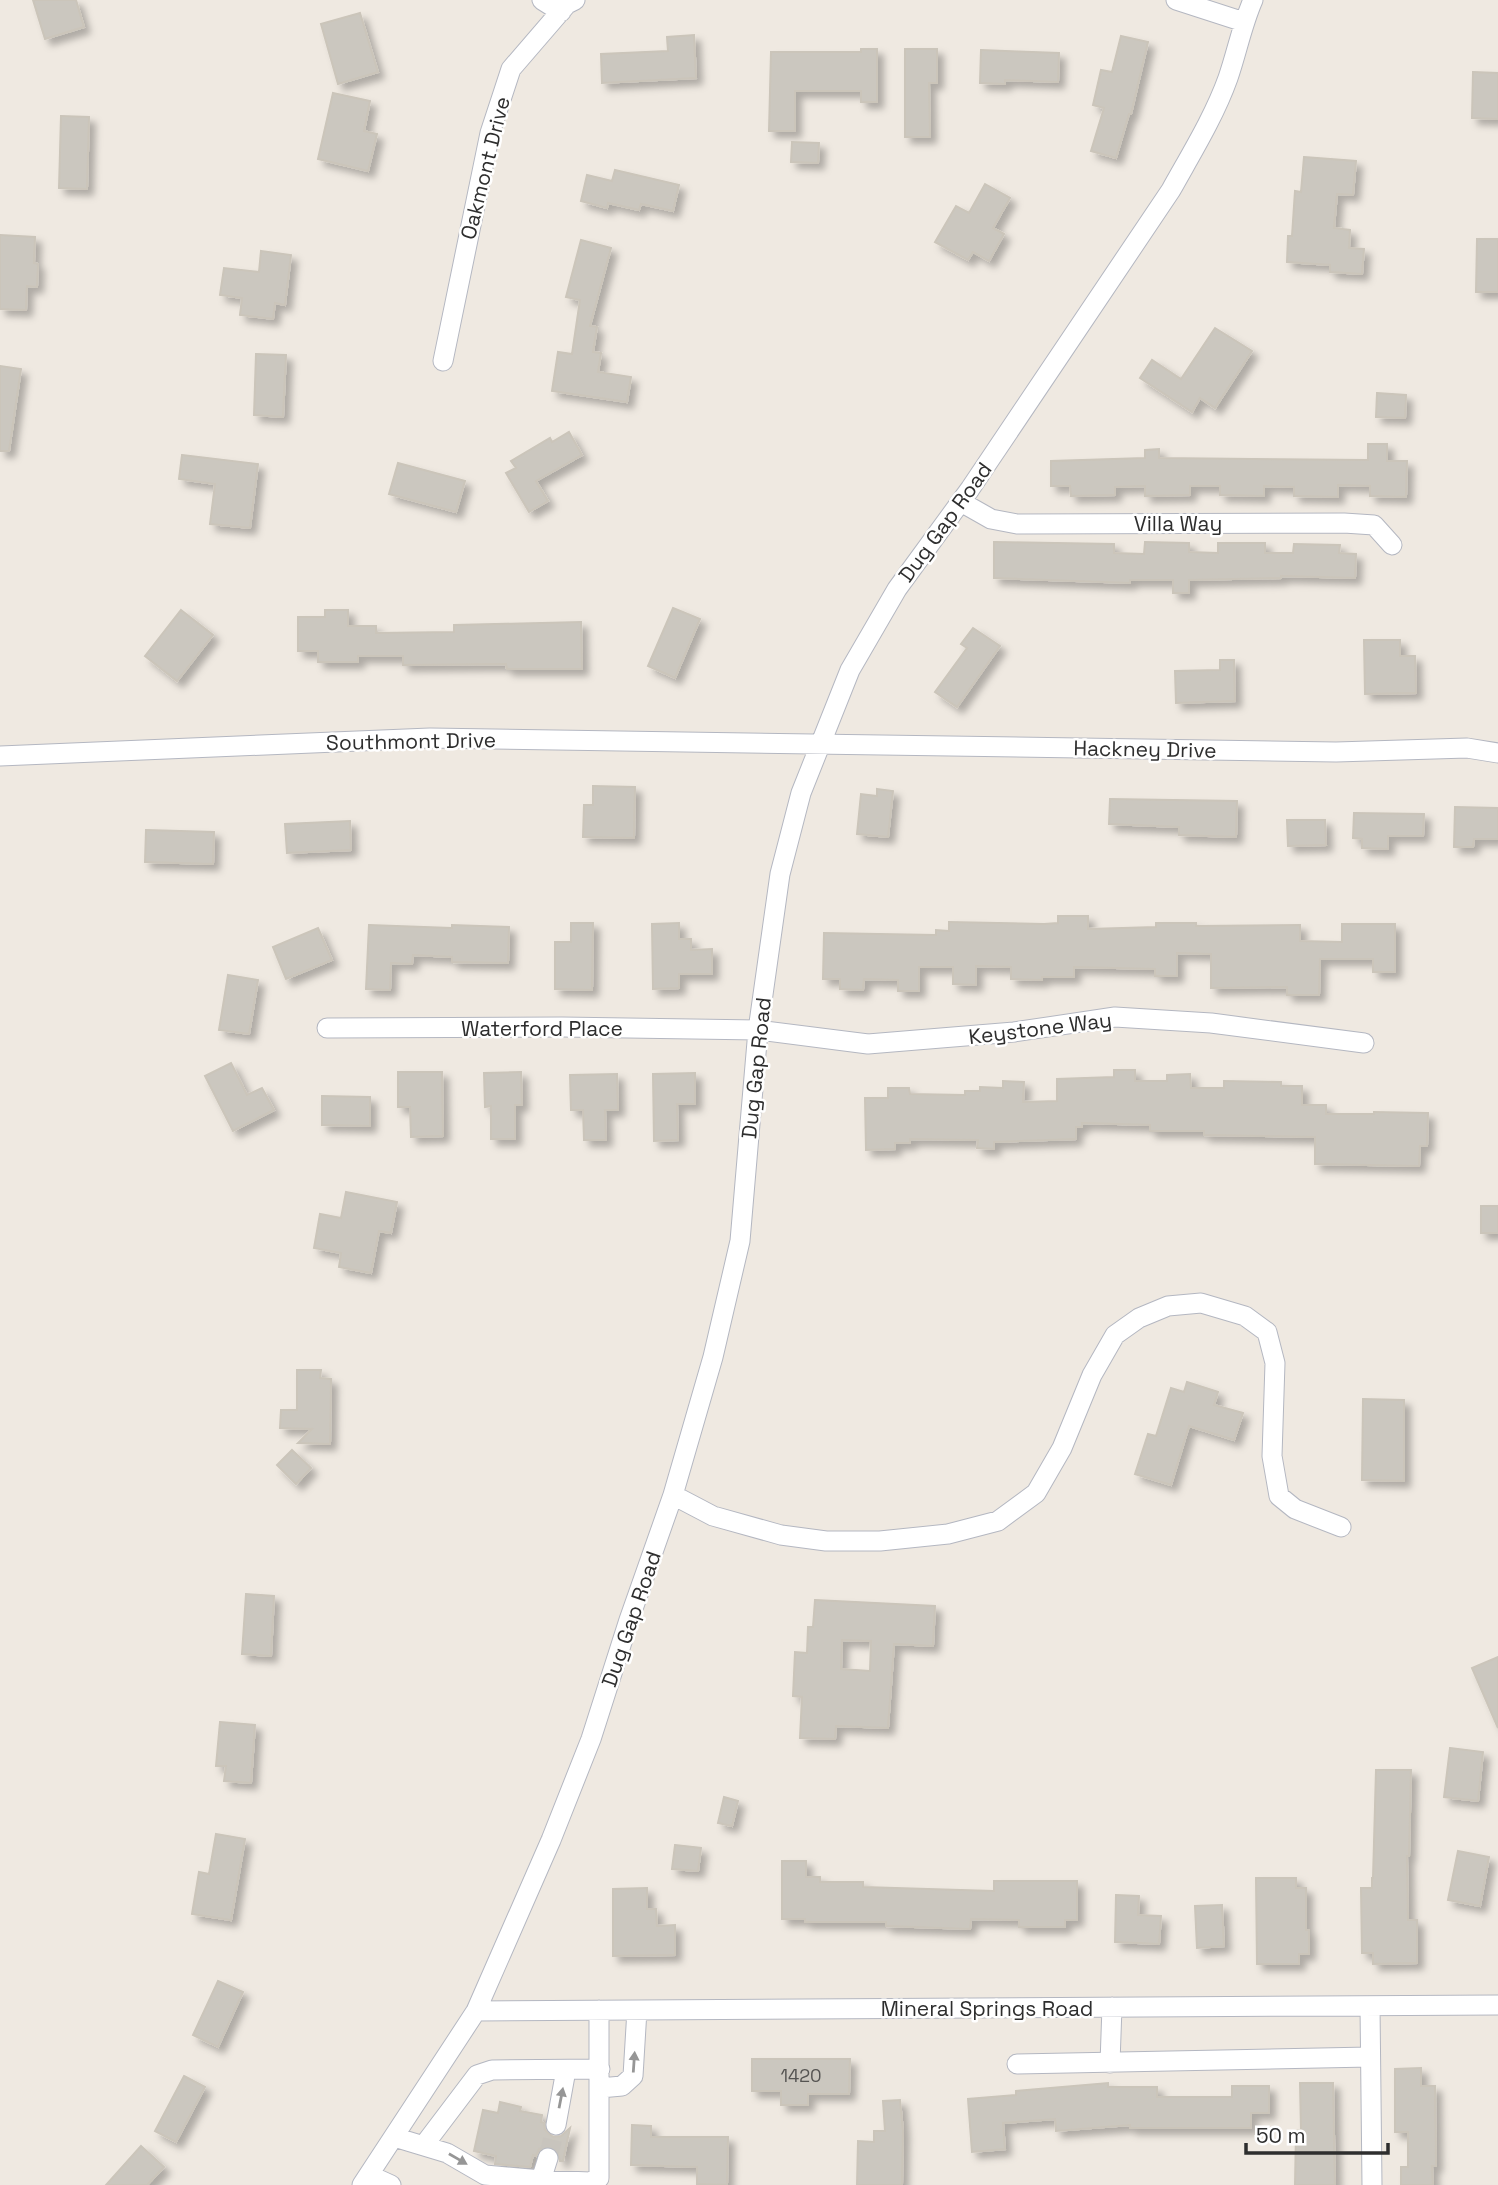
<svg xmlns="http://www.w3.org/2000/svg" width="1498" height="2185" font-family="'Space Grotesk',sans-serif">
<defs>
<filter id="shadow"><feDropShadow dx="6" dy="6" stdDeviation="3.5" flood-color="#0004"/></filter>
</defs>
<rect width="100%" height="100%" fill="#efe9e1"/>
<!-- building -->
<path fill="#cbc7bf" stroke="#cbc5ba" stroke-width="2" fill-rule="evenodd" filter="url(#shadow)" d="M33 0H76L84 27 45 39Z
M360 13 378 72 338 84 321 24Z
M694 35 696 78 602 83 601 54 668 51 667 37Z
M1121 36 1148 42 1131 114H1129L1116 158 1091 151 1104 108 1093 105 1101 70 1112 72Z
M861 49H877V102H861V91H795V131H769L771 52H861Z
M905 49H937V83H929L930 137H905Z
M981 50 1059 53 1058 82 1005 80V84L980 83Z
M1473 72 1498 73V119L1472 118Z
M333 93 370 101 364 131 377 134 368 171 318 159Z
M61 116 89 117 87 189 59 188Z
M792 142 819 143 818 163 791 162Z
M1304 157 1356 161 1353 195 1337 194 1334 228 1350 230 1349 248 1364 249 1362 274 1330 272V265L1287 262 1288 236H1292L1295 191 1301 192Z
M615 170 679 185 673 211 641 204 639 210 608 203 607 208 581 201 587 175 612 181Z
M985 184 1010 198 993 228 1004 234 989 261 973 252 968 260 935 242 956 206 969 213Z
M0 235 35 237 34 263 38 264 37 287 27 286 26 310 0 309Z
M1477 239H1498V292H1476Z
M581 240 611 248 590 326 597 327 593 352 601 353 598 372 631 377 627 402 552 391 558 352 572 354 580 300 566 297Z
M261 251 291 255 285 305 275 303 273 319 240 315 242 298 220 295 224 268 259 272Z
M1215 328 1252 351 1215 408 1200 398 1192 412 1140 378 1152 360 1181 379Z
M256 354 286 355 283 417 254 415Z
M0 366 21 369 9 451H0Z
M1377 393 1406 395 1405 418 1376 417Z
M569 432 582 455 536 481 548 501 529 512 506 473 516 468 511 461 550 438 552 442Z
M1368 444H1387V461H1407L1406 497 1370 496V486L1338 485V497L1294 496V487L1264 486V496L1220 495V486H1190V495L1145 496V486L1115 487V495L1071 496 1070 486H1051V461L1145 458V450L1159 449V458L1368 460Z
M182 455 258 464 250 528 210 524 215 484 179 479Z
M398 463 465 481 456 512 389 494Z
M994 542 1114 544V553L1144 554 1145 542 1189 543V552L1218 553V543H1265V553H1293L1294 544 1340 545 1339 553 1356 554 1355 578 1281 576V578L1189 580V593H1173V580H1130V583L994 578Z
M673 608 700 619 675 678 648 666Z
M181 610 213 635 177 681 145 656Z
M325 610H348V626H376V633L454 632V625L581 622 582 669H507L506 664 403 665V656H358V662H318V651H298V617H325Z
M973 628 1000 646 957 707 935 692 967 648 961 644Z
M1364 640H1400V656H1415L1416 693 1365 694Z
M1220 660H1234L1235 701 1176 703 1175 671 1220 670Z
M593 786 635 787 634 838 583 837 584 805H593Z
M877 789 893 791 888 837 857 834 861 794 877 796Z
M1110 799 1237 801 1236 837 1179 835V827L1109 824Z
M1455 807 1498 808V839H1474L1473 847H1454Z
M1354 813 1424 814 1423 836H1388V849L1362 848V839L1353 838Z
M1287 820H1325L1326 845 1288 846Z
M350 821 351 850 287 853 285 824Z
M146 830 214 832 213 864 145 862Z
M1058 916H1088V929L1156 927V923H1196V926L1300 925V941L1342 942V924H1395V972H1373V959H1320L1319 995H1287V987L1211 988V954L1177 953V976H1155V969L1074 967V977H1042V980L1011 979V967L976 966V985L953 984V967H919V991H898V980L864 979 863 990 840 989V979H823L824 933 936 935V930L949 931V922L1044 924 1058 923Z
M571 923H593L592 990 555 989V942H571Z
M679 923V939H691V950L712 949V974H679V988L653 989 652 924Z
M369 925 452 928V925L509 927 508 963 452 962V957L413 955 412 964 391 963 390 990 366 989Z
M318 928 332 960 286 979 273 947Z
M228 975 258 980 249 1034 219 1030Z
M231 1063 247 1095 262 1088 274 1110 233 1131 205 1076Z
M1114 1070H1135V1081H1167V1075L1190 1074 1191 1088H1224V1081L1281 1082V1086H1302V1105H1326V1114H1374V1112L1428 1113 1427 1146H1420L1419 1166 1315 1164V1137L1204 1135V1131H1150V1125L1082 1123V1127H1076V1139L994 1142V1149L977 1148 978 1140 910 1139V1143H895V1149L866 1150 865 1098H888V1088H909L910 1094 965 1095V1091H980V1087L1003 1088V1081L1024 1082 1023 1102 1057 1101V1079L1114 1077Z
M398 1072H442L443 1136 411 1137 410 1107H398Z
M521 1072 522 1105H515V1139H491V1106L485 1107 484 1073Z
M695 1073V1104H677L678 1140 654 1141 653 1074Z
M617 1074 618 1110H605L606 1140H584L583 1110H571L570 1075Z
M322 1096 370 1097V1126L322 1125Z
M346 1192 397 1202 391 1233 379 1231 371 1273 339 1267 341 1253 314 1248 320 1214 341 1218Z
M1481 1206H1498V1233H1481Z
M297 1370H321L320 1378 331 1379 330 1444 298 1443 312 1429 280 1428 281 1410H297Z
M1187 1382 1218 1392 1214 1405 1243 1413 1234 1440 1189 1426 1171 1485 1135 1474 1148 1434 1156 1436 1171 1388 1184 1392Z
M1363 1399 1404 1400V1481L1362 1480Z
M292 1450 311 1468 296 1484 277 1465Z
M246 1594 274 1596 271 1656 242 1654Z
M815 1600 935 1606 933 1646 894 1644 888 1728 836 1726 835 1739 800 1738 802 1697 793 1696 795 1652 807 1653 808 1627H813ZM842 1640 871 1641 870 1671 841 1669Z
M1498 1657V1728L1472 1668Z
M220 1722 255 1725 251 1783 224 1781 226 1766H216Z
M1450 1748 1483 1752 1478 1801 1444 1797Z
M1376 1770H1411L1409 1856H1407L1408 1920H1417V1963L1373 1964V1953H1362L1361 1888H1372V1878H1373Z
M724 1797 738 1801 732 1826 718 1823Z
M216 1834 245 1839 231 1920 192 1914 199 1872 209 1874Z
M675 1845 701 1848 698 1871 672 1869Z
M1458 1851 1489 1857 1480 1906 1448 1900Z
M782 1861H806V1877H820V1882H863V1887L994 1891V1881H1077V1920H1065V1927H1019V1920L971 1919 970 1929 886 1926V1922H805V1919H782Z
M1256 1878H1296V1888H1306V1930H1309V1954H1299V1964H1257Z
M647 1888V1909H656L657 1926 675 1925V1955L613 1956V1889Z
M1116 1895 1139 1896 1138 1915 1161 1916 1159 1944 1115 1942Z
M1222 1905 1224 1946 1197 1948 1195 1906Z
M218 1981 243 1992 218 2047 193 2035Z
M752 2059H850L849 2094H808V2105H781V2091H752Z
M1421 2068V2086H1435L1436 2166H1432L1433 2185H1401V2167H1408V2132H1395V2069Z
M184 2076 205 2087 176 2142 155 2131Z
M1108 2083V2087H1157V2097H1232V2086H1269V2113H1251V2128H1130V2125L1056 2131 1055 2119 1003 2123 1005 2149 972 2152 968 2099 1016 2095V2091Z
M1300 2083H1333L1335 2185H1295L1296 2131 1301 2130Z
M900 2100 903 2131 902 2185H857L858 2141 874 2142V2131H885L883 2101Z
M500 2102 521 2107 520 2111 542 2115 541 2122 544 2123 545 2130 553 2137 561 2136 570 2128 563 2161H560L557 2150 551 2146H545L539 2149 536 2156 533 2155 530 2167 495 2164 496 2156 474 2151 483 2110 498 2113Z
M632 2125 651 2126V2137H728L727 2185 697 2184V2167L631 2165Z
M141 2146 164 2167 147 2185H106Z"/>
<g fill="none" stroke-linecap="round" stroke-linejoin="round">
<!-- minor-tunnel -->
<path stroke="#c8c4bd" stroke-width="19" stroke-dasharray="19 10" stroke-linecap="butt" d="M548 2158 556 2125"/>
<!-- minor casing -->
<g stroke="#b4b7c1" stroke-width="21">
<path id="minor" d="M542 0 561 12
M1176 0 1244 22
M443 361 490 133 511 69 567 4 575 0
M961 502 991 519 1017 524 1344 523 1374 525 1392 545
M0 756 430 738 1336 752 1467 748 1498 753
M327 1028 562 1027 758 1030 868 1044 1014 1032 1115 1017 1211 1023 1364 1043
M673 1495 713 1516 781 1535 826 1541H880L948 1534 998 1521 1036 1493 1062 1448 1092 1375 1115 1335 1139 1318 1168 1306 1201 1303 1245 1316 1267 1332 1275 1363 1272 1456 1279 1496 1295 1509 1341 1527
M1370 2006 1372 2185
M476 2011 1498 2005
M1110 2063 1112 2007
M1017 2064 1370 2057
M600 2088 622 2086 633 2076 637 2010
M556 2125 566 2070
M394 2137 447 2153 485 2175 541 2180 590 2182 599 2178V2010
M424 2145 477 2075 492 2070 600 2069
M369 2175 391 2185
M541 2180 548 2158
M362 2185 476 2011 551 1840 591 1739 629 1620 673 1495 713 1357 740 1241 758 1030 780 874 801 793 850 670 897 589 970 489 1171 190C1191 154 1214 117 1228 78 1237 52 1242 25 1253 0"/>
</g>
<!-- minor -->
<use href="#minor" stroke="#fff" stroke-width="19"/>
</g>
<!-- one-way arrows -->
<defs><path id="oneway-solid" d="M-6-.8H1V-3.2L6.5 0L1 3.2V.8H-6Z" transform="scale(1.75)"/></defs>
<g fill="#969696">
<use href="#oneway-solid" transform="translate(634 2062) rotate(-86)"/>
<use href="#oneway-solid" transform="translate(561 2098) rotate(-79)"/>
<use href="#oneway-solid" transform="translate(458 2159) rotate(30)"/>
</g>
<g text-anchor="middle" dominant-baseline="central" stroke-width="5" stroke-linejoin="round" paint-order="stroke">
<!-- number labels -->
<g font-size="18" fill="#555452">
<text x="801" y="2075">1420</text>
</g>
<!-- street labels -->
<g font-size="21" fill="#2e2e2e" stroke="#fff">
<text transform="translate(485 168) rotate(-76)">Oakmont Drive</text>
<text transform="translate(945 522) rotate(-54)">Dug Gap Road</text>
<text x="1178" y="523">Villa Way</text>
<text transform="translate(411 741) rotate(-1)">Southmont Drive</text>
<text transform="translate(1145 749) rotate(1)">Hackney Drive</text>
<text x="542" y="1028">Waterford Place</text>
<text transform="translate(1040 1028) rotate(-7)">Keystone Way</text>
<text transform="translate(756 1068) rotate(-84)">Dug Gap Road</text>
<text transform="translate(631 1619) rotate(-71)">Dug Gap Road</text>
<text x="987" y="2008">Mineral Springs Road</text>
</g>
</g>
<!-- scale -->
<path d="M1246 2143v10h142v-10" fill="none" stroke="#2e2e2e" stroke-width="3.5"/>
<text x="1256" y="2143" font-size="21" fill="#2e2e2e" stroke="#ffffff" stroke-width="5" paint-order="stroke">50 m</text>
</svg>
